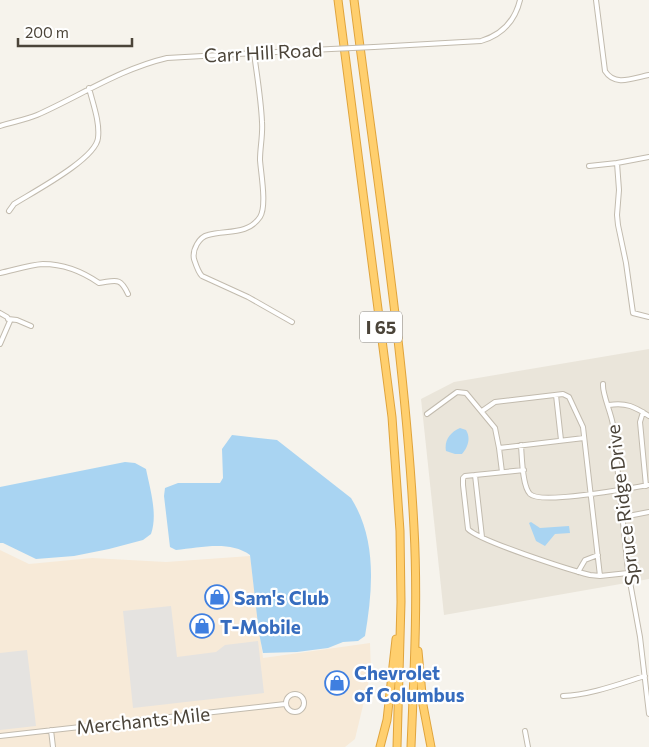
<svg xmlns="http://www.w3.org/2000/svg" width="649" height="747" font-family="Commissioner,sans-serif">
<rect width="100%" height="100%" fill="#f6f3ec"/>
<!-- residential -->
<path fill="#eae5da" d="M649 349V579L444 615 421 399 454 382Z"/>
<!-- commercial -->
<path fill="#f7ead8" d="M0 550 29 564 92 558 166 562 250 556 263 658 370 643 371 672 355 739 345 747H0Z"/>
<!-- parking -->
<path fill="#e5e3e0" d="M171 606 177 657 216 652 225 645 258 641 264 693 133 708 123 611Z
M27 650 36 726 0 730V653Z"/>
<!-- water -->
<path fill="#a9d4f2" d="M460 428 466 430C471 438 468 447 462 454H455L446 451C444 441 450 432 460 428Z
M232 435 277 440 351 498C377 539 373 589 365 636L358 641 343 642 328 648 297 652 263 653 259 633 250 555C229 540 200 548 176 550L170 547 164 496 165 488 178 483H220L223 478 222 449Z
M125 462 135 463 146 469C150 489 158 514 151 534L143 540 109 549 74 556 36 559 3 543H0V487Z
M531 522 540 528 569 526 570 533 555 534 545 546 536 541 529 523Z"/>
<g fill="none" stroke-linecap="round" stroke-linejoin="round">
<!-- minor casing -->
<g stroke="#c2bbae" stroke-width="6">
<path id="minor" d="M596 0 605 71C615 87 633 78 649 75
M374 47 481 41C501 35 515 21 520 0
M254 53C257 76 261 99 262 122 263 135 260 147 260 160 261 174 267 206 260 217 248 235 227 230 208 235 199 237 192 250 194 259 196 265 198 272 202 276L248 297 292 322
M0 126C12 122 25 120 37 115 80 96 120 69 167 58L331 49
M649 157 617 163 619 190 617 215 618 225 626 263 633 313 649 317
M589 166 617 163
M9 211 14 204C33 192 96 159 98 138 100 122 93 104 89 88
M0 273C14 270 29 265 43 264 63 264 83 272 99 283 115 281 120 276 128 294
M0 313 7 317 10 321 0 344
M8 319 17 320 31 326
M603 384C602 394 611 412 613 425L628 571 640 637 649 714
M556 395 561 440
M609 405C626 402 635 407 649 416
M482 411 495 402 563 394 569 397 583 427 600 576
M643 412 640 422 646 486
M427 414 457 392 466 393 495 428 499 448
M521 445C522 457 522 486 530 494 541 505 630 488 649 485
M502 472 499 448 584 438
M475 475 524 470
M623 517 649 512
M482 537 475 475 465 476 463 478V485L468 529C479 541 570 570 590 575L600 576 628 573
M578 572 585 560 598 555
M286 703a9 9 0 1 1 18 0a9 9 0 1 1-18 0Z
M563 696C590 695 619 684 645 676
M51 730 53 747
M525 731 528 747
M0 736 285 704"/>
</g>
<!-- motorway casing -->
<g stroke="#e0a43c" stroke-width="9">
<path id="motorway" d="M338 0 392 417 400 531 401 602 397 747
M354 0C376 175 405 352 414 528 418 601 414 674 411 747
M418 651 423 705 431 747
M380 747 387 720 396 639"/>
</g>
<!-- minor -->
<use href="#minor" stroke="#fff" stroke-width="4"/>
<!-- motorway -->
<use href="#motorway" stroke="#ffcf6e" stroke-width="7"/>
<!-- minor-bridge casing -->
<g stroke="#c2bbae" stroke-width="6" stroke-linecap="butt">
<path id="minor-bridge" d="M331 49 374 47"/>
</g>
<!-- minor-bridge -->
<use href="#minor-bridge" stroke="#fff" stroke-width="4"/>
</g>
<!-- icons -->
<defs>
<g id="shop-ring" transform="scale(1.25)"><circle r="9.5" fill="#fff" stroke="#3f7fe0" stroke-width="1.5"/><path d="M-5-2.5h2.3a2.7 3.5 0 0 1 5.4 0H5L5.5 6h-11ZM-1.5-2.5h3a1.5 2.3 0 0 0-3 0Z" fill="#3f7fe0"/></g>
</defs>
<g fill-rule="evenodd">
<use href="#shop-ring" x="217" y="597"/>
<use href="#shop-ring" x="202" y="626"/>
<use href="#shop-ring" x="337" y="683"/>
</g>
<g text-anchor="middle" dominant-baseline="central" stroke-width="4.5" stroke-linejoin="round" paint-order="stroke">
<!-- shield labels -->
<rect fill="#fff" stroke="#817c74" stroke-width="1" x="360" y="311.5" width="42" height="31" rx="4"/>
<g font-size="18" font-weight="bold" fill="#4b4439">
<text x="381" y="327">I 65</text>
</g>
<!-- street labels -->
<g font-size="19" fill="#4b4439" stroke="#fff">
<text transform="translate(263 52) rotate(-3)">Carr Hill Road</text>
<text transform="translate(622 505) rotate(-97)">Spruce Ridge Drive</text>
<text transform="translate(143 720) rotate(-6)">Merchants Mile</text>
</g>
<!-- shop labels -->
<g font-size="19" font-weight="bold" fill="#366cbe" stroke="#fff" text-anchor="start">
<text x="234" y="597">Sam's Club</text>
<text x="220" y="626">T-Mobile</text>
<text x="354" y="672">Chevrolet<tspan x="354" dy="22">of Columbus</tspan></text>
</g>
</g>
<!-- scale -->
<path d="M18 38v8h114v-8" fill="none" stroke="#4b4439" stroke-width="2.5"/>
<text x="25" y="38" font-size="15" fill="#4b4439" stroke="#ffffff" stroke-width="4" paint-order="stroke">200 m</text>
</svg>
